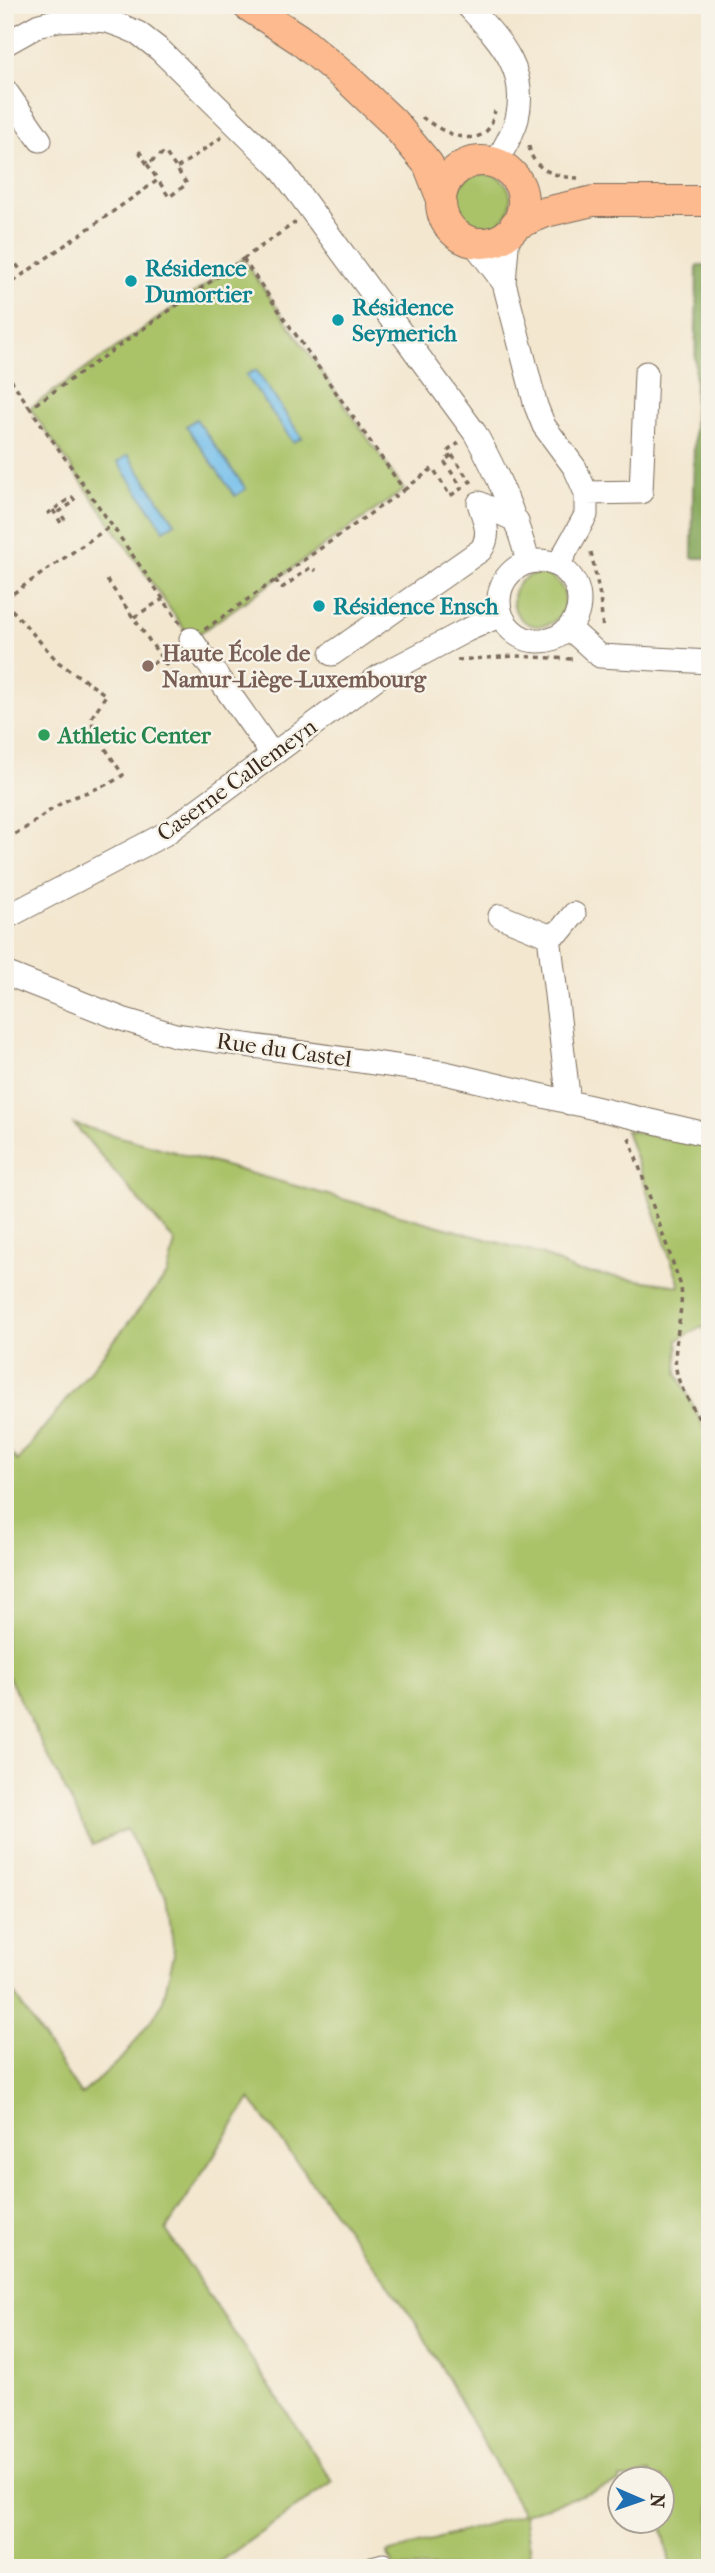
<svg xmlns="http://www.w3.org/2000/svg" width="715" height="2573" font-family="'IM FELL French Canon',serif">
<rect width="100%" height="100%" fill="#f7f3e8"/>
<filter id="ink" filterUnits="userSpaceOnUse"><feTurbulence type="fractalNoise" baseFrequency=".0143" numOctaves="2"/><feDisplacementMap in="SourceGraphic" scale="14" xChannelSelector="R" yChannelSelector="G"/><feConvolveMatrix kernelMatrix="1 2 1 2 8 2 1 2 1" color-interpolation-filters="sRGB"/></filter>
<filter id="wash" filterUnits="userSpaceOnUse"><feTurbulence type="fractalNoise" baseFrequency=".00686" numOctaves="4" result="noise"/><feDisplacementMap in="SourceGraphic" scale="28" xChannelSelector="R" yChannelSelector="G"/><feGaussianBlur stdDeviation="1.57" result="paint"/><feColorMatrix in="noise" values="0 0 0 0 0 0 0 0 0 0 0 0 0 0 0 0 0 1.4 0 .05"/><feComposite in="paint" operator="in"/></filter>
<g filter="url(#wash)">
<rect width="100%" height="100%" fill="#f3e7d0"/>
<!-- green -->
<path fill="#aac369" stroke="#727644" stroke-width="2" d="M457 200a27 27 0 1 1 54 0a27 27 0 1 1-54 0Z
M243 259 404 490 191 639 30 408Z
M513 600a26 26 0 1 1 52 0a26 26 0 1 1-52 0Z
M74 1124 543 1255 575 1271 680 1286 626 1130 710 1148V1339L702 1326 678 1340 677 1373 704 1428 710 1433V2568H671L661 2521 662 2520V2478H651L650 2472 631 2478H620V2482L524 2514 532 2568H395L387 2553 523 2514 415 2321 250 2099 166 2230 333 2482 219 2562 221 2568H5V1980L81 2095 126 2054 162 2005 174 1954 167 1898 126 1829 93 1845 5 1670V1444L17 1461 167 1275 175 1242Z"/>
<!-- forest -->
<path fill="#87a95d" stroke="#616a3e" stroke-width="2" d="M710 265V558H692L697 266Z"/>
<!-- water -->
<path fill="#71beeb" stroke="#567484" stroke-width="2" d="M256 370 302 438 293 442 246 375Z
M196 419 246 489 235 496 186 426Z
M128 455 175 523 164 530 118 462Z"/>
</g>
<g filter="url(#ink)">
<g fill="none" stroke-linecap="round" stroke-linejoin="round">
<!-- minor casing -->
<g stroke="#7b6c5c" stroke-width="25">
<path id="minor" d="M467 5C498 39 529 68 517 119 513 134 503 149 496 163
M5 44 39 25 58 20 82 19 107 21 124 27 138 33 160 50 280 168 475 433C498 474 515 515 528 560
M5 90 40 140
M508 234 504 283 536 406 544 426 575 468 586 493V515L558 565
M473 242 504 283
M586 493 641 492 646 373
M499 601a40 40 0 1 1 80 0a40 40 0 1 1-80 0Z
M569 628 600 656 710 662
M191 639 272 754
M332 654 481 550C492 534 484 520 479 503L517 521
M500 916 549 936 569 1103
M5 918 165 834 378 677 467 630 501 615
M549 936 561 930 574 914
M5 973 122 1019 175 1035 445 1073 710 1135
M372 2568 383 2565 385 2568"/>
</g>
<!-- major casing -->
<g stroke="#7b6c5c" stroke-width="32">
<path id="major" d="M247 5 299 39 352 83 393 122 428 164 441 197
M441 202a41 41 0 1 1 82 0a41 41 0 1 1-82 0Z
M515 225 546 212 593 201H710"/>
</g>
<!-- path -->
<path stroke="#7b6c5c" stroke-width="3.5" stroke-dasharray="5 5" stroke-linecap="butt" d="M422 117C437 129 473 150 489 128 492 124 493 116 495 111
M529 146C532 170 556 177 578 178
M139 151 147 164
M177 168 222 137
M5 248 23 274
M243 259 404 490 191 639 30 408Z
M243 259 296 222
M5 287 158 180 169 197 187 184 165 152 147 164 158 180
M5 371 30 408
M452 455 470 482 476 478
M404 490 433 468 450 496 462 488 444 461 452 455 449 450 459 443
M53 510 61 523
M47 514 72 497 75 501 59 512 65 520
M591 552 600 596 603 630
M107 580 172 673 198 686
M275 580 282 588 311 567 316 571
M5 599 112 525
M5 602 58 662 106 695 92 717 93 730 123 775C103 790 78 792 57 806 39 817 26 831 5 838
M134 617 163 599
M5 619 13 614
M457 660 515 656 572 659
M152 664 161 658
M629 1138 681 1286C684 1314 671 1347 677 1374 681 1392 696 1411 704 1428L710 1433"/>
<!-- minor -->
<use href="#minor" stroke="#fff" stroke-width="23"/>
<!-- major -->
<use href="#major" stroke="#fcba8e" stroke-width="30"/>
</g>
</g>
<!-- markers -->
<g fill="#0f9aa8" stroke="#f7f3e8" stroke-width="2.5">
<circle cx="131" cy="281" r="7"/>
<circle cx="338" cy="320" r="7"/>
<circle cx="319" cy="606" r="7"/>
</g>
<circle fill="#8d6e63" stroke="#f7f3e8" stroke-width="2.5" cx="148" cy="666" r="7"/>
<circle fill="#2e9e5b" stroke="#f7f3e8" stroke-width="2.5" cx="44" cy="735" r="7"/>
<g text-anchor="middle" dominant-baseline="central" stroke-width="5" stroke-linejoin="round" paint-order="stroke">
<!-- culture labels -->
<g font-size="23" font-weight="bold" fill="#0d838f" stroke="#f7f3e8" text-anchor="start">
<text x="145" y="268">Résidence<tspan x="145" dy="26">Dumortier</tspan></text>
<text x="352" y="307">Résidence<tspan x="352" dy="26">Seymerich</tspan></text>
<text x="333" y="606">Résidence Ensch</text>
</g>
<!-- education labels -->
<g font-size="23" font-weight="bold" fill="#785e54" stroke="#f7f3e8" text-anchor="start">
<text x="162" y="653">Haute École de<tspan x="162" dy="26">Namur-Liège-Luxembourg</tspan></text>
</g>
<!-- leisure labels -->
<g font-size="23" font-weight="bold" fill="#27864d" stroke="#f7f3e8" text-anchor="start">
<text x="58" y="735">Athletic Center</text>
</g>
<!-- street labels -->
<g font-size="23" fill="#3b2a1e" stroke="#f7f3e8">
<text transform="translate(237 780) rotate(-36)">Caserne Callemeyn</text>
<text transform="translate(284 1050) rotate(8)">Rue du Castel</text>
</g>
</g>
<!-- margin -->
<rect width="715" height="2573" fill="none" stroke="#f7f3e8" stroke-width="28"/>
<!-- north arrow -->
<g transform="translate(641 2500) rotate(92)"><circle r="33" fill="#f7f3e8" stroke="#aca397" stroke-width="2"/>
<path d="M0-5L12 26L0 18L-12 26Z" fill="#1f6fb2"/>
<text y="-10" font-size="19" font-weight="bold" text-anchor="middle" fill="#3b2a1e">N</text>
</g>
</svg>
